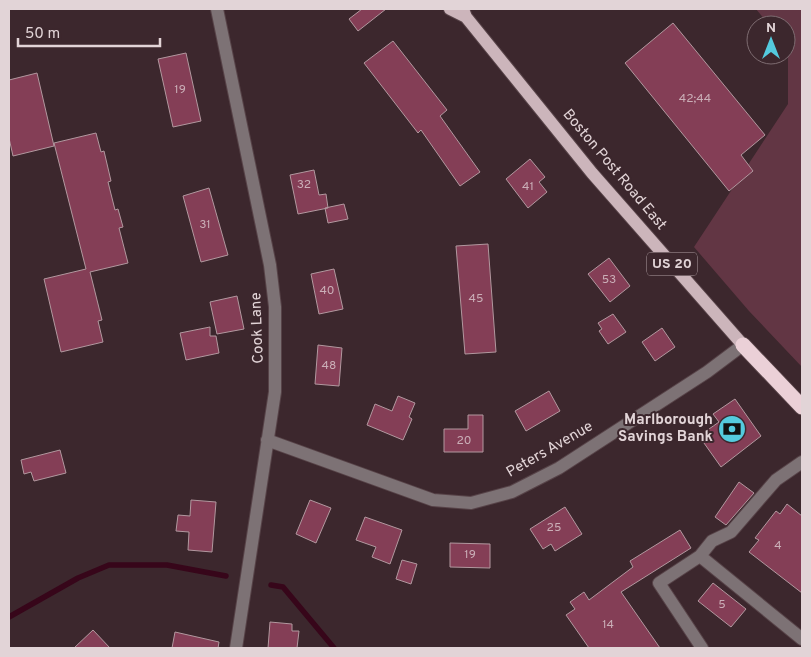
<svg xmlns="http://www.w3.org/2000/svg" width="811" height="657" font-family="Overpass,sans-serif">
<rect width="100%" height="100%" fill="#3c272d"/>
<!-- green -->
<path fill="#623644" d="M756 9H802V367L749 311 694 247 788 104V48L786 45V25H769Z"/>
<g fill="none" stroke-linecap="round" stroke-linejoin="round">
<!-- stream -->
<path stroke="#37061a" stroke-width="5.5" d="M271 585 283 587 334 648
M9 617 78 578 109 565H167L226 576"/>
</g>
<!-- building -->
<path fill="#843e56" stroke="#b2989f" d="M362 9H386L358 31 349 19Z
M673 23 765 135 741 155 753 171 729 191 625 63Z
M393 41 447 110 440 116 480 172 460 186 421 130 418 133 364 63Z
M186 53 201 121 173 127 158 59Z
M37 73 54 146 13 156 9 138V80Z
M96 133 101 152 104 151 111 181 108 182 115 210 118 209 123 227 119 228 128 263 90 272 102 320 98 321 103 342 61 352 44 279 86 269 54 143Z
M530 159 545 177 539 182 547 192 528 208 506 179Z
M314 170 319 195 326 194 328 208 298 214 290 175Z
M209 188 228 255 201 262 183 196Z
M344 204 348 219 328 223 325 208Z
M488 244 496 352 465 354 456 246Z
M609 258 630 286 610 302 588 274Z
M334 269 343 309 319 314 311 274Z
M237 296 244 329 217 334 210 302Z
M613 314 626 332 608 344 599 331 602 329 598 323Z
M210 327V336H216L219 353 186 360 180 333Z
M662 328 675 347 655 361 642 342Z
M318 345 342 348 339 386 315 384Z
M549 391 560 411 526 431 515 411Z
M398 396 415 403 409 417 412 419 403 440 367 425 375 404 392 411Z
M735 399 761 436 721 467 699 436 719 422 713 414Z
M468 415H483V452H444V429H468Z
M60 450 66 473 34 481 31 472 24 474 21 460Z
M739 482 754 493 726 525 715 517Z
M191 500 216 502 212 552 188 550 189 532 176 531 178 515 190 516Z
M310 500 331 508 316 543 296 534Z
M787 504 802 516V593L749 552 759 540 755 538 776 511 780 514Z
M565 507 582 534 555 551 551 544 543 549 530 529Z
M365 517 402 530 390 564 372 557 376 547 356 540Z
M680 530 691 548 621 592 660 648H589L566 615 575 609 570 602 584 592 589 600 633 567 630 561Z
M450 543 490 544V568L450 567Z
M402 560 417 564 411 584 396 579Z
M713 583 746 609 731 627 698 601Z
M270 622 292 624V631H299L297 648H268Z
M93 630 110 648H74Z
M175 632 219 642 218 648H172Z"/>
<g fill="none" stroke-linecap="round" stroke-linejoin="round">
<!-- minor casing -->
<g stroke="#574348" stroke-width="14">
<path id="minor" d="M217 9 270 265 275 307V392L236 648
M267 440 433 500 471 503 512 492 559 468 707 372 743 345
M700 556 712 541 731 532 776 480 802 462
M702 648 659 583 700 556 802 639"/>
</g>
<!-- major casing -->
<g stroke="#574348" stroke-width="14">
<path id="major" d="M450 9 466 17
M463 9 466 17 592 173 743 345"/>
</g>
<!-- highway casing -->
<g stroke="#574348" stroke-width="17">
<path id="highway" d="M743 345 802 407"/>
</g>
<!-- minor -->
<use href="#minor" stroke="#7d7275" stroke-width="12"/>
<!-- major -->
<use href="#major" stroke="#ccb5bb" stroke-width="12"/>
<!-- highway -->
<use href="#highway" stroke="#ebd0d7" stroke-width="15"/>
</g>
<!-- icons -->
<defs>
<g id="bank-disc" transform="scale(1.4375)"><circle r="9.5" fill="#54cade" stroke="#3c272d"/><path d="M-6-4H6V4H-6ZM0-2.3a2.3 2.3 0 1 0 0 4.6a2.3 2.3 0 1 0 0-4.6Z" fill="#111"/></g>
</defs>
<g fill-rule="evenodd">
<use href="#bank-disc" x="732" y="429"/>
</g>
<g text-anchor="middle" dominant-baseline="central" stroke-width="4" stroke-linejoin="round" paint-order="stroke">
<!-- number labels -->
<g font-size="12" fill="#caaeb7">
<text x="180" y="90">19</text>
<text x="695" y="99">42;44</text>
<text x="304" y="185">32</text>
<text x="528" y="187">41</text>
<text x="205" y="225">31</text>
<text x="609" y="280">53</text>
<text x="327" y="291">40</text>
<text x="476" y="299">45</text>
<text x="329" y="366">48</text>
<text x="464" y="441">20</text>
<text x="554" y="528">25</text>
<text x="778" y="546">4</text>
<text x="470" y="555">19</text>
<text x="722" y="605">5</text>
<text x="608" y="625">14</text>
</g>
<!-- shield labels -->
<rect fill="#3c272d" stroke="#b0a0a4" stroke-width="1" x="647" y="252.5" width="50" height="23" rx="4"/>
<g font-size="14" font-weight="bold" fill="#e2d4d7">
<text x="672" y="264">US 20</text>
</g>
<!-- street labels -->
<g font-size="15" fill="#e2d4d7" stroke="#3c272d">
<text transform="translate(614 170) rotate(50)">Boston Post Road East</text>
<text transform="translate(258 328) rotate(-92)">Cook Lane</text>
<text transform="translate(550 450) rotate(-30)">Peters Avenue</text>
</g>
<!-- poi labels -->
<g font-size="15" font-weight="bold" fill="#e2d4d7" stroke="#3c272d" text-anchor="end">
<text x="713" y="420">Marlborough<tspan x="713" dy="17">Savings Bank</tspan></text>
</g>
</g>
<!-- border -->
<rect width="811" height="657" fill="none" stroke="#e2d4d7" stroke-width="20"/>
<!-- north arrow -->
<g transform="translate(771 40)"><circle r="24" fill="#3c272d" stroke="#7e6c71"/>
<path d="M0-4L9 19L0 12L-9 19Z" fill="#54cade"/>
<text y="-8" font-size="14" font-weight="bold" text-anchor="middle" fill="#e2d4d7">N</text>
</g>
<!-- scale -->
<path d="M18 38v8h142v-8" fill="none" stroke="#e2d4d7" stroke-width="2.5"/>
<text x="25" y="38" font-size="15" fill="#e2d4d7" stroke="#3c272d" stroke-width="4" paint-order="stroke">50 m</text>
</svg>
